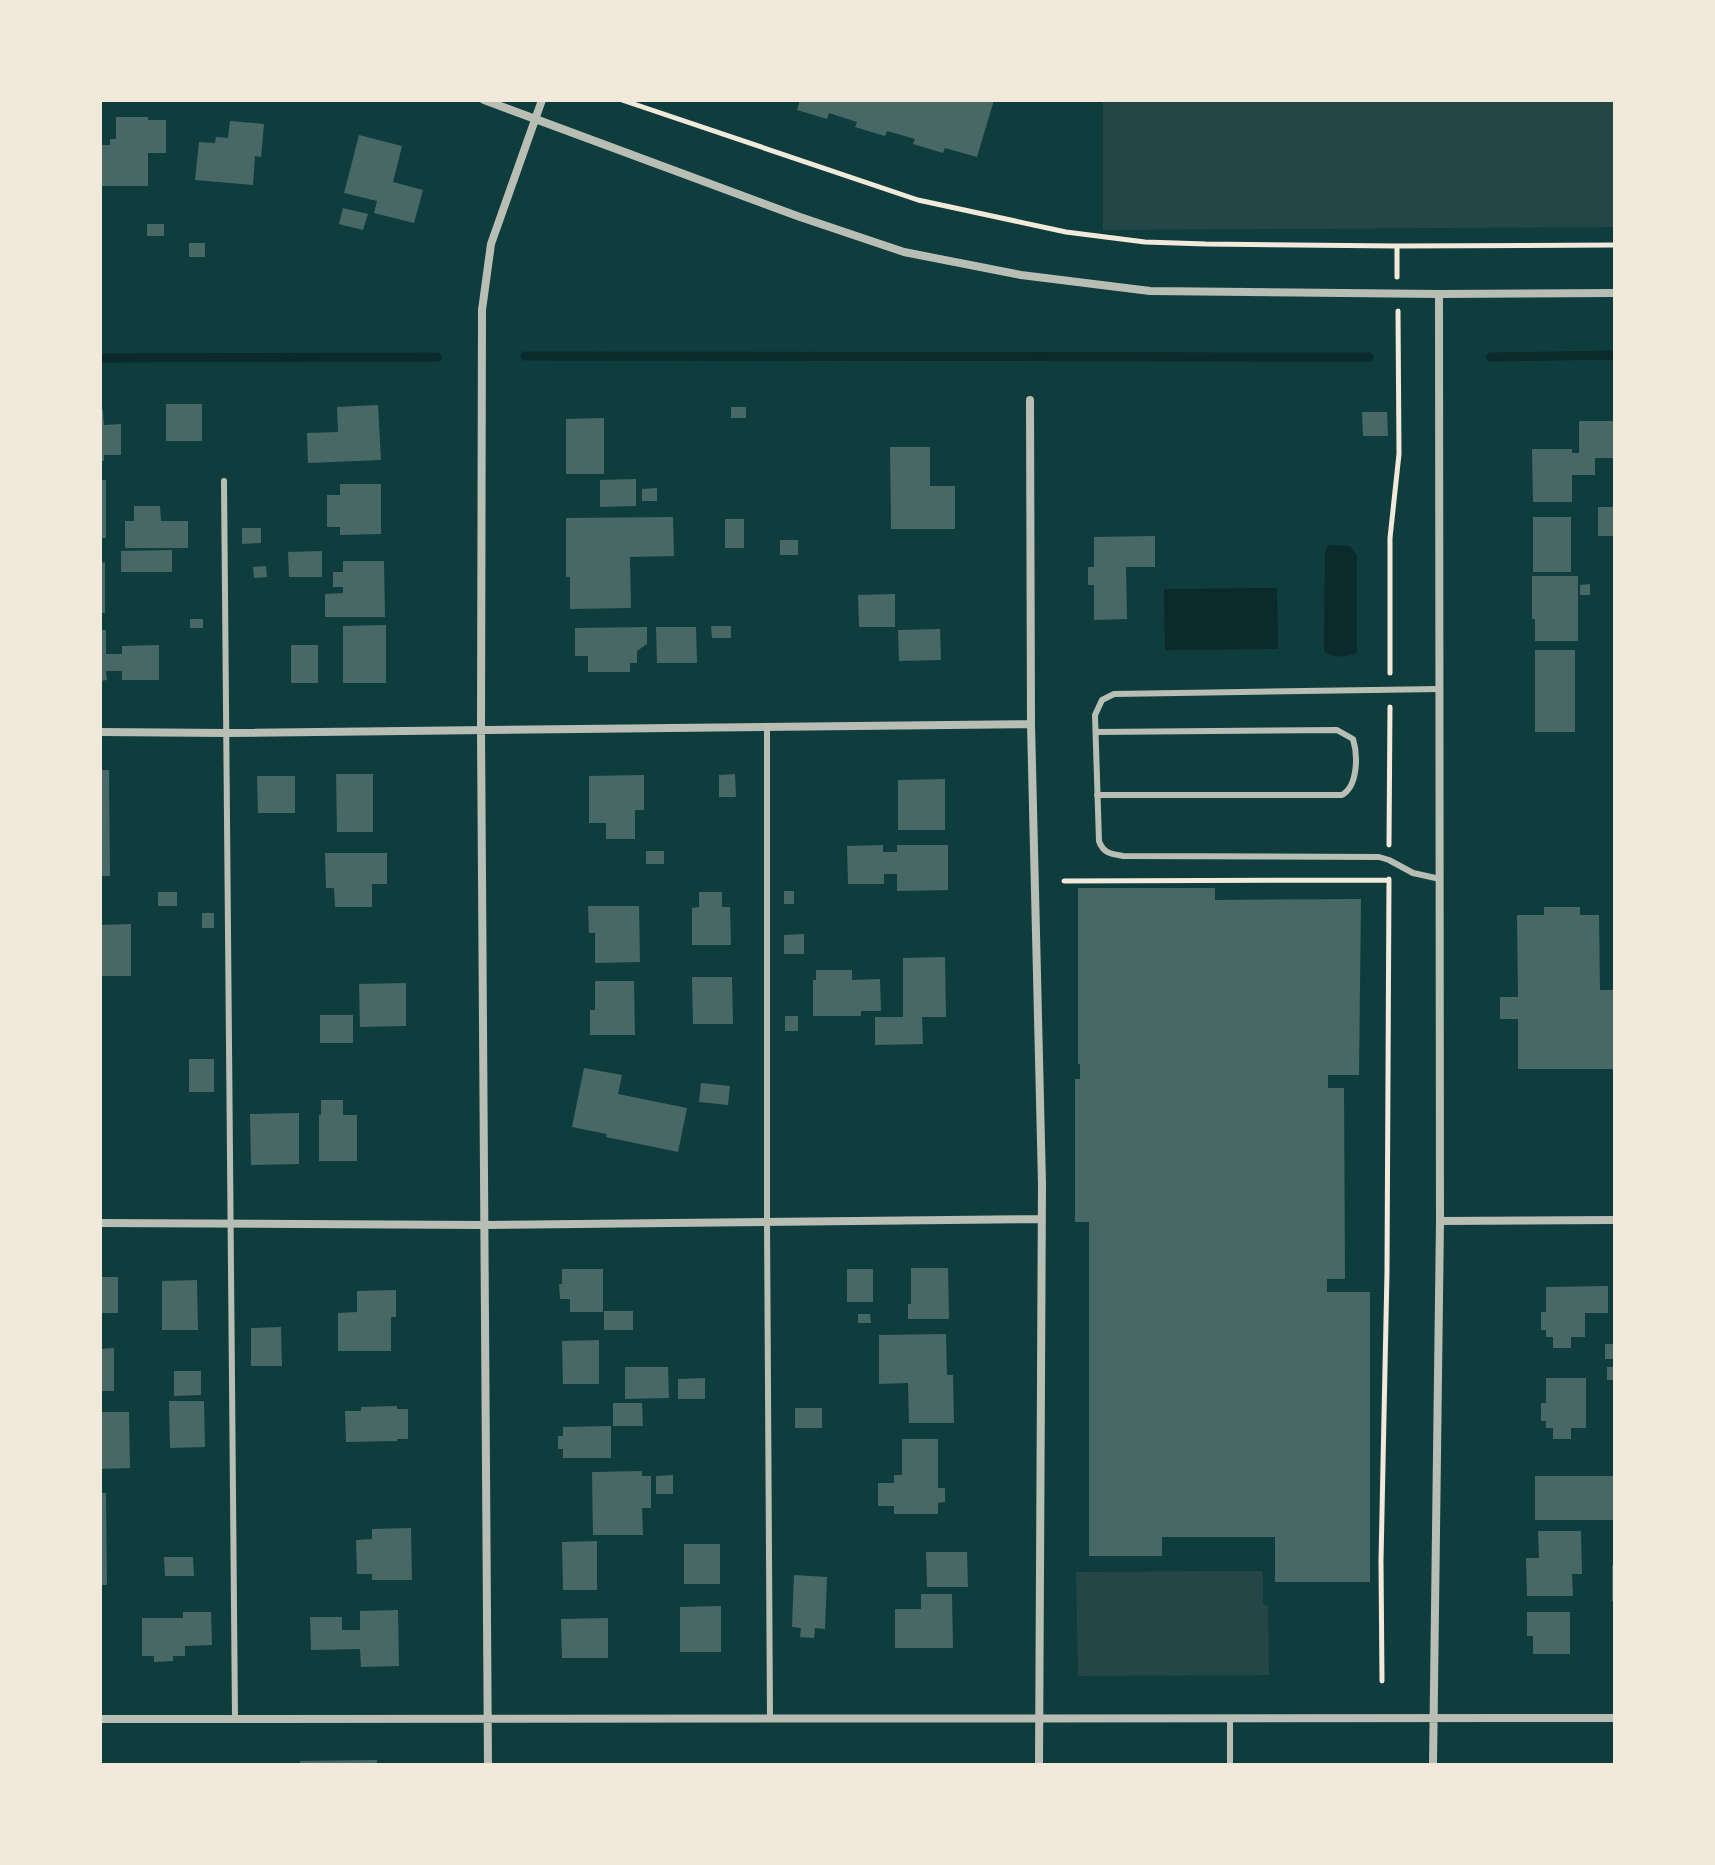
<svg xmlns="http://www.w3.org/2000/svg" width="1715" height="1865" font-family="Rubik,sans-serif">
<rect width="100%" height="100%" fill="#0f3d3e"/>
<!-- green -->
<path fill="#244646" d="M1103 100H1615V227L1103 230Z
M1261 1571 1263 1574V1605H1268L1269 1675 1078 1676 1076 1572Z"/>
<!-- water -->
<path fill="#0a2a2b" d="M1328 545 1350 546 1357 556V652C1349 658 1331 658 1324 651L1325 552Z
M1277 588 1278 649 1165 650 1164 589Z"/>
<g fill="none" stroke-linecap="round" stroke-linejoin="round">
<!-- stream -->
<path stroke="#0a2a2b" stroke-width="9" d="M525 356 1369 357
M1491 357 1615 355
M100 358 437 357"/>
</g>
<!-- building -->
<path fill="#486865" d="M800 100H994L977 157 945 148 943 153 913 144 915 139 887 131 885 136 855 127 857 122 829 113 827 119 797 110Z
M116 117H148V120H166V153H148V186H100V145H110V139H116Z
M230 121 264 124 261 157 255 156 253 185 195 180 199 142 215 143 216 137 228 138Z
M359 135 402 146 393 182 423 190 414 223 374 213 377 201 344 193Z
M343 208 368 214 363 230 339 224Z
M147 224H164V236H147Z
M189 243H205V257H189Z
M166 404H202V441H166Z
M378 405 381 460 308 463 307 433 338 432 337 407Z
M731 407H746V418H731Z
M100 410H103L104 425 121 424V455H104V461H100Z
M1362 412H1387L1388 436H1363Z
M604 418V474H566V419Z
M1579 421H1615V458H1595V475H1572V502H1533L1532 449H1572V453H1579Z
M890 447H930V486H955V529H891Z
M636 479V506L600 507V480Z
M100 480H106V538H100Z
M340 484H381V534L340 535V527H327V495H340Z
M657 488V501H642V489Z
M134 506H160L161 521H188V548H125V521H134Z
M1598 507H1615V536H1598Z
M673 517 674 556 630 557 631 608 570 609V577H566V518Z
M1533 517H1571V572H1533Z
M725 519H744V548H725Z
M242 528H261V543L242 544Z
M1155 536V567H1126L1127 619 1094 620V585H1088V567H1094V537Z
M780 540H798V555H780Z
M172 550V572H121V551Z
M322 551V577H289L288 552Z
M343 561H384L385 617H325V594L343 593V587H333V572H343Z
M105 562V613H100V563Z
M266 566 267 577 254 578 253 567Z
M1532 576H1578V641H1535V619H1532Z
M1590 584V595H1580V585Z
M895 594V627H859L858 595Z
M190 619H203V628H190Z
M386 625V683H343V626Z
M711 626H731V638H712Z
M647 627V644L637 651V663H630V672H588V656H575V628Z
M656 627H696L697 663H657Z
M940 629 941 660 899 661 898 630Z
M100 630H106V654H122V646L159 645V680H122V671H106L107 680 100 681Z
M291 645H318V683H291Z
M1535 650H1575V732H1535Z
M100 770H109L110 876H100Z
M336 774H373V832H337Z
M735 774 736 797H719V775Z
M644 775V810H635V839H606V823H589V776Z
M257 776H295V813H258Z
M945 779V830H898V780Z
M883 845V852H897V845H948V890L897 891V874H884V884H848L847 846Z
M646 851H664V864H646Z
M325 853H387V884H372V907H335L334 888H326Z
M1078 888H1215V900L1361 899 1359 1075H1328V1088H1344L1345 1279H1327V1292H1370V1582H1275V1537H1162V1556H1089V1222H1075V1079H1080V1064H1078Z
M784 891H794V904H784Z
M158 892H177V906H158Z
M699 892H722V907H730L731 945H692V908L699 907Z
M588 906H639L640 962 595 963V933H589Z
M1544 907H1580V915H1599L1600 990H1615V1069H1518V1019H1500V997H1518L1517 915H1544Z
M202 913H214V928H202Z
M131 924V976H100V925Z
M804 934V954H784V935Z
M945 957 946 1017H922L923 1044 875 1045V1017H903V958Z
M816 970H852V980L880 979 881 1011H861V1016H813V980H816Z
M692 977H732L733 1024H693Z
M595 981H634L635 1035H590V1010H595Z
M406 983V1026L360 1027 359 984Z
M320 1015H353V1043H320Z
M785 1016H798V1031H785Z
M189 1059H214V1092H189Z
M584 1068 622 1075 618 1094 687 1108 678 1152 606 1137 607 1134 572 1127Z
M701 1083 730 1086 728 1105 699 1102Z
M321 1100H343V1115H357V1161H319V1115H321Z
M299 1113V1164L251 1165 250 1114Z
M911 1268H948L949 1319H908V1304H911Z
M562 1269H603V1312H570V1299H560L559 1284H562Z
M847 1269H873V1302H847Z
M100 1277H118V1313H100Z
M197 1280 198 1330H162V1281Z
M1608 1286V1313H1585V1337H1571V1348H1553V1337H1546V1330H1541V1312H1546V1287Z
M396 1290V1317H391V1351H338V1313L357 1312V1291Z
M604 1311H633V1330H604Z
M858 1314H870L871 1323H858Z
M281 1327 282 1366H251V1328Z
M946 1334 947 1375H953L954 1423H909L908 1383 879 1384V1335Z
M599 1340V1384H563L562 1341Z
M1605 1344H1615V1359H1605Z
M114 1348V1391H100V1349Z
M625 1367H668L669 1398 625 1399Z
M1607 1367H1615V1380H1607Z
M174 1371H201V1395L174 1396Z
M705 1378V1399H678V1379Z
M1546 1378H1586V1428H1571V1439H1553V1428H1546V1421H1541V1403H1546Z
M169 1401H204L205 1447 170 1448Z
M613 1403H642L643 1426H613Z
M397 1406V1409H408V1439H397V1441L346 1442 345 1411H361V1407Z
M795 1408H822V1428H795Z
M100 1412H129L130 1468 100 1469Z
M611 1426V1458H563V1449H558V1436H563V1427Z
M902 1439H938V1488H945V1502L938 1503V1514H894V1506H878V1483H894V1475H902Z
M642 1471V1476H651V1508H642L643 1535H593L592 1472Z
M673 1475V1494H656V1476Z
M1535 1476H1615V1520H1535Z
M100 1493H106L107 1585H100Z
M411 1528 412 1580H372V1574H357L356 1540 372 1539V1529Z
M1538 1531H1581L1582 1574H1572L1573 1596H1527L1526 1558H1539Z
M597 1541V1590H563L562 1542Z
M684 1544H720V1584H684Z
M926 1552H967L968 1587H927Z
M164 1557H193L194 1576H165Z
M1612 1565H1615V1601H1612Z
M794 1575 827 1577 825 1629 815 1628 814 1638 800 1637 801 1628 792 1627Z
M921 1594H952L953 1648H895V1609H921Z
M721 1606V1652H680V1607Z
M398 1610 399 1666 361 1667 360 1649 311 1650 310 1617H342V1630H360V1611Z
M183 1612H211L212 1645 185 1646V1656H173V1661L154 1662V1656H142V1618H183Z
M1527 1612H1570V1654H1533V1636H1527Z
M608 1618V1658H562L561 1619Z
M377 1760V1765H300V1761Z"/>
<g fill="none" stroke-linecap="round" stroke-linejoin="round">
<!-- path -->
<path stroke="#f1e9da" stroke-width="5" d="M622 100 918 200 1066 232 1145 242 1206 244 1397 246 1615 245
M1397 246V277
M1390 673V538L1399 454 1398 311
M1389 845 1390 707
M1064 881 1387 880
M1382 1681 1381 1561 1387 1272 1389 879"/>
<!-- service -->
<path stroke="#b8beb3" stroke-width="6" d="M224 481 235 1719
M1440 689 1114 694 1102 700 1095 715 1099 841C1103 853 1111 854 1123 856L1379 857 1389 860 1413 873 1440 879
M767 728V1222L770 1719
M1096 732 1337 730 1353 739C1358 755 1358 786 1342 795H1097
M1230 1765V1719"/>
<!-- minor -->
<path stroke="#b8beb3" stroke-width="8" d="M484 100 800 217 904 252 1021 275 1150 291 1439 294 1615 293
M1030 400 1031 724 1042 1184 1039 1765
M100 732 226 733 1031 724
M1440 1221 1615 1220
M100 1223 484 1225 1042 1219
M100 1719 1615 1718
M488 1765 481 730 482 310 491 244 542 100
M1433 1765 1440 1221 1439 294"/>
</g>
<!-- border -->
<rect width="1715" height="1865" fill="none" stroke="#f1e9da" stroke-width="204"/>
</svg>
